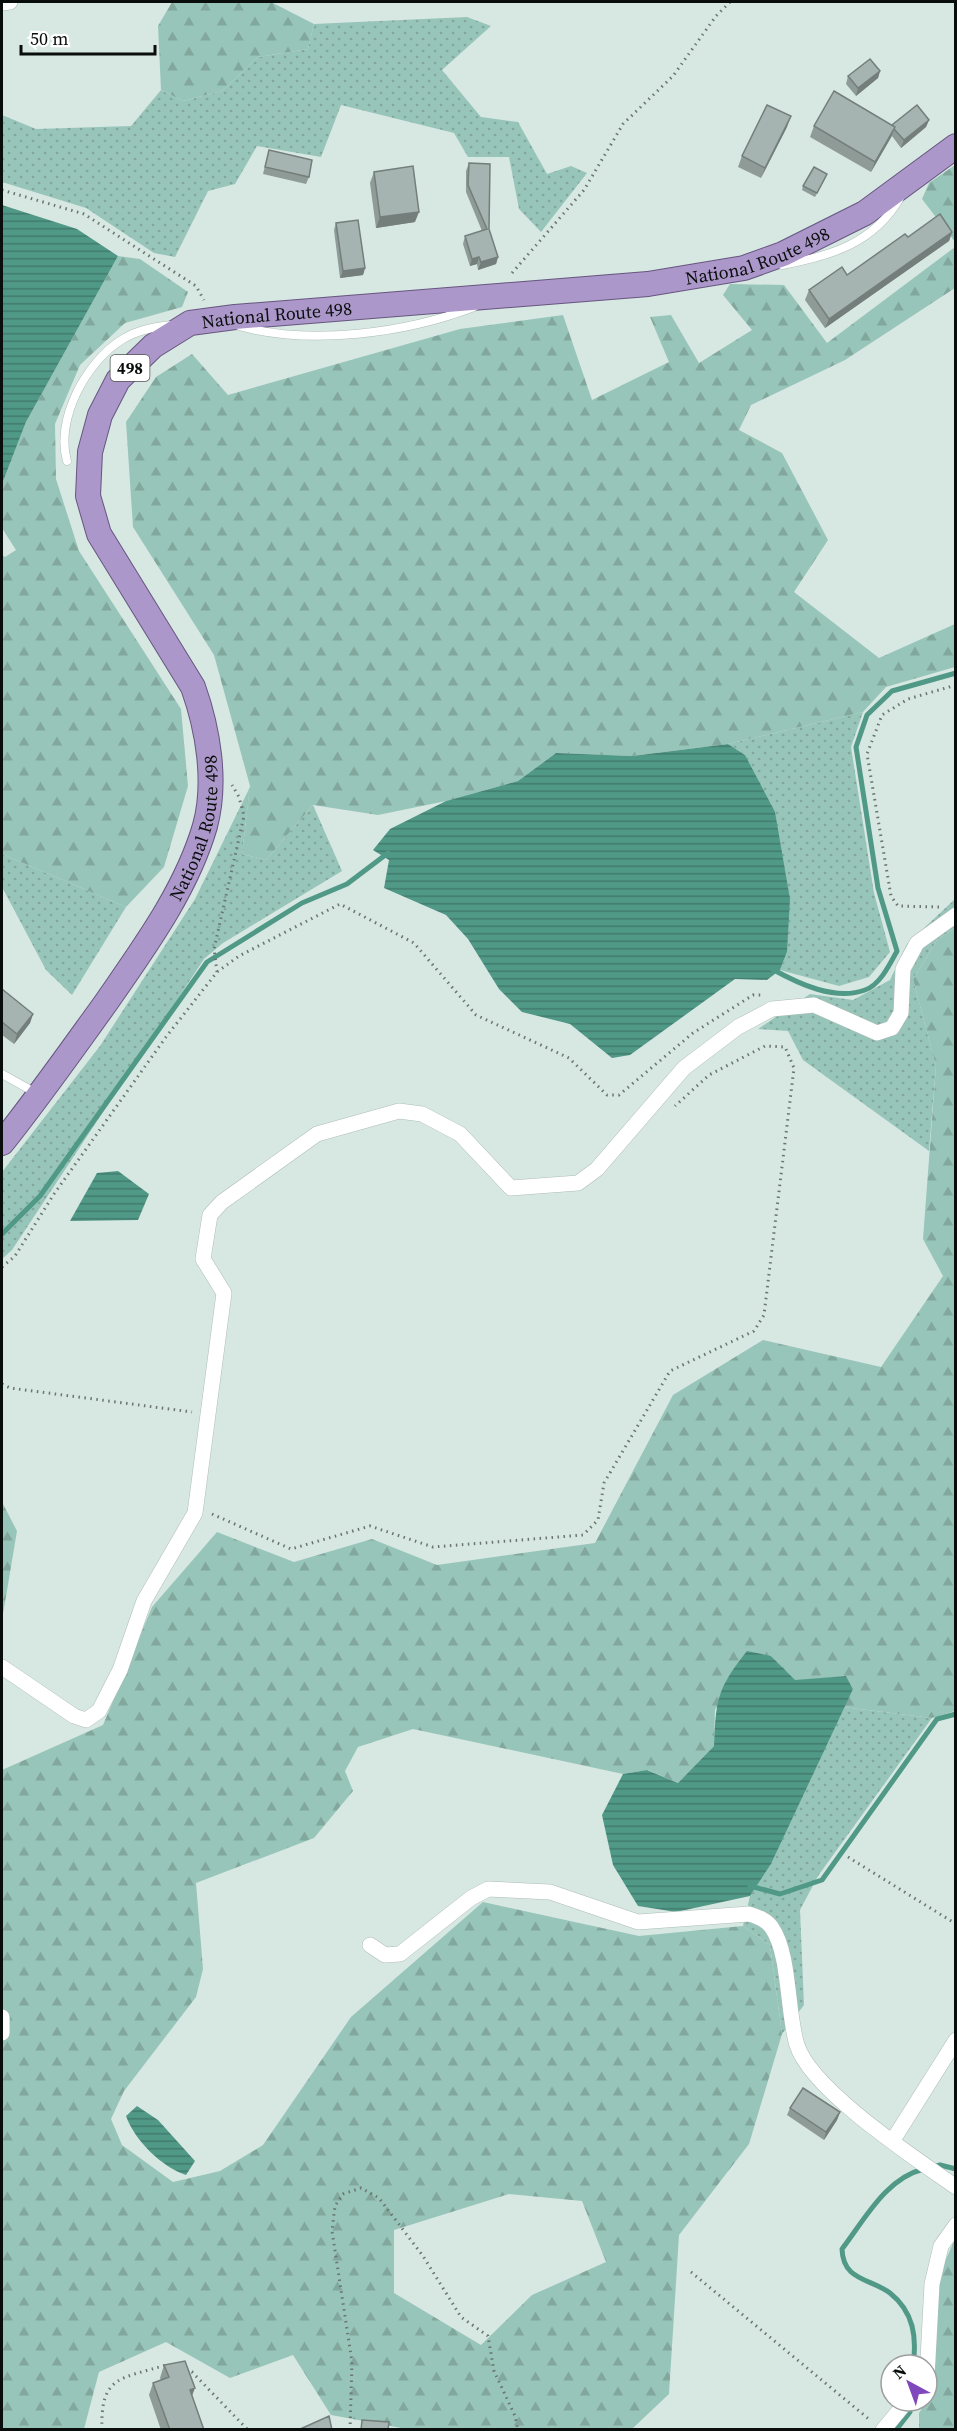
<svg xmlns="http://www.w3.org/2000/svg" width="957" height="2431" font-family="'Source Serif 4',serif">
<defs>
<pattern id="grass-dots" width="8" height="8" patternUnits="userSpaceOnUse" patternTransform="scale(1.5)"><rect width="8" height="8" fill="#98c5b9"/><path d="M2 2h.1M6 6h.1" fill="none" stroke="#82a89e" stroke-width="1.8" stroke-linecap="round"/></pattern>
<pattern id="forest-firs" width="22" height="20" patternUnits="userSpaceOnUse" patternTransform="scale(1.5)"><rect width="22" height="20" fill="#98c5b9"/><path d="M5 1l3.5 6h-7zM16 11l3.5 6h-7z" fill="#82a89e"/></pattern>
<pattern id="water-rules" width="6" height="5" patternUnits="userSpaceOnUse" patternTransform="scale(1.5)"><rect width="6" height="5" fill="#519987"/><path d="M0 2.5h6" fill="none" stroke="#417b6d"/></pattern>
</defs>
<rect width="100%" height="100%" fill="#d7e7e2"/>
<!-- grass -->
<path fill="url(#grass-dots)" d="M467 17 491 26 442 70 481 117 518 122 547 174 571 166 587 173 541 232 519 209 509 157H468L454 133 341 105 321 157 257 146 235 184 208 191 175 257 154 253 86 208 2 182V115L36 129 131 126 161 90 183 101 222 91 258 57 308 49 314 24Z
M863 712 851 747 874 893 890 952 869 977 839 986 780 970 787 952 745 755 728 744Z
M250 787 242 854 266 860 313 805 342 871 223 943 204 959 12 1250 2 1259V1172L100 1046 195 899Z
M2 854 126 907 72 995 46 970 2 887Z
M955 899V928L937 940 913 979 936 1066 929 1151 803 1060 788 1031 758 1029 810 994 853 1000 890 980 907 944Z
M843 1707 932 1718 818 1876 800 1910 804 2005 782 2034 770 1945 743 1926 750 1896 771 1864Z"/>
<!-- forest -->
<path fill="url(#forest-firs)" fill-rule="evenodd" d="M172 2H271L314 24 308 49 258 57 222 91 183 101 161 90 158 26Z
M955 165V242L922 199 929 183Z
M955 247V288L845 360 751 405 739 430 782 453 828 540 794 592 879 658 955 624V667L886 687 863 712 728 744 632 756 556 753 518 781 446 801 378 815 313 805 266 860 242 854 250 786 214 655 133 527 126 422 156 377 192 354 228 395 460 329 563 315 592 400 669 362 650 317 671 315 699 363 752 330 723 295 730 284 784 285 827 343Z
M118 256 140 259 188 292 182 307 125 323 80 365 55 424 56 479 79 551 181 709 188 786 164 867 126 907 2 854V555L5 557 16 550 2 528V484L26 422Z
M955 928V1711L932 1718 843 1707 853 1689 846 1676 795 1681 771 1656 715 1709 714 1746 678 1783 648 1770 623 1774 413 1729 358 1747 345 1771 353 1791 314 1838 196 1883 203 1969 196 1997 124 2091 111 2119 122 2145 173 2182 220 2171 263 2145 351 2017 483 1902 639 1936 743 1926 770 1945 782 2034 749 2144 679 2235 669 2394 632 2429 412 2430 331 2415 293 2355 230 2378 166 2342 99 2372 84 2429H2V1770L103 1725 152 1607 217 1532 294 1562 372 1539 437 1565 595 1543 673 1395 763 1340 881 1367 943 1276 923 1239 936 1066 913 979 937 940ZM509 2194 582 2201 606 2262 532 2295 481 2345 394 2293V2230Z
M2 1502 17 1531 2 1620Z
M955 2239V2429H919V2413L927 2401 933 2384 937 2279Z"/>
<!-- water -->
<path fill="url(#water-rules)" d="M2 205 77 229 118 256 26 422 2 484Z
M728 744 745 755 775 812 790 899 787 952 780 970 767 980 735 979 630 1055 612 1058 570 1024 522 1012 499 989 468 939 446 915 384 888 389 860 373 850 390 829 446 801 518 781 556 753 632 756Z
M118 1171 149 1194 138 1220 70 1221 97 1173Z
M747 1651 771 1656 795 1680 846 1676 853 1689 771 1864 750 1896 676 1912 638 1906 613 1865 602 1815 623 1774 647 1770 678 1783 714 1746C716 1699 717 1689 747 1651Z
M137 2106 158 2120 195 2161 186 2175C162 2167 135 2141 126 2116Z"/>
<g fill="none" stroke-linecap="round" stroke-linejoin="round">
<!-- stream -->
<path stroke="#519987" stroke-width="5" d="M772 969C799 984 835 1001 865 990 880 985 890 964 897 951L878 888 856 747 867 715 892 691 956 673
M2 1234 40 1196 207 962 302 903 347 884 388 853
M750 1886 780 1894 822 1880 937 1719 956 1714
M933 2167 940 2165 956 2169
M913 2365C917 2338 914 2312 890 2293 870 2278 843 2281 842 2249 865 2219 886 2178 924 2169
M896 2430 910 2412 909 2403"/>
<!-- service casing -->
<g stroke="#aebdb8" stroke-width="9">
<path id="service" d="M782 265C831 256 874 243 900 198
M239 326C310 346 406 333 474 307
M67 461C55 420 86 361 123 339 138 330 153 327 171 325
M2 1074 36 1093"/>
</g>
<!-- minor casing -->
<g stroke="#aebdb8" stroke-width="16">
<path id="minor" d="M2 3 10 2
M2 1667 74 1716 86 1720 99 1711 120 1670 144 1601 195 1513 224 1293 203 1259 210 1215 222 1202 317 1134 399 1111 422 1114 460 1134 511 1188 578 1183 597 1169 684 1068 738 1027 772 1009 814 1005 877 1033 892 1028 901 1013 903 969 917 943 956 915
M370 1945 385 1955 400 1954 471 1898 488 1889 550 1892 638 1922 749 1914C758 1917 767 1920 772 1928 790 1954 787 2013 797 2045 811 2090 915 2158 956 2187
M2 2017V2033
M893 2140 956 2040
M927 2377 932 2284 941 2246 956 2225
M883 2430 907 2401"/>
</g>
<!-- trunk casing -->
<g stroke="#66567f" stroke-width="26">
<g id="trunk">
<path id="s1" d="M2 1143C38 1098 71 1051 105 1004 143 949 186 891 205 826 217 782 208 729 193 687L99 534 88 496 90 452 100 415 118 380 153 346 190 323 235 317 648 284 744 268 783 254 865 213 956 146"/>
</g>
</g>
<!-- path -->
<path stroke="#6b7571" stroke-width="3" stroke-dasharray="1.5 4.5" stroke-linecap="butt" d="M2 190 84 214 196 286 204 300
M512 273 584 190 623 124 673 76 716 16 730 2
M939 907 898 906 891 896 867 754 882 715 908 699 956 685
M217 972 214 949 244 816 239 797 232 785
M2 1267 15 1256 54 1194 166 1037 217 972 239 956 340 904 414 943 476 1015 569 1058 607 1095H619L693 1033 753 995H762
M2 1384 10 1388 192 1412
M212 1514 291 1549 370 1526 433 1547 583 1535 598 1520 604 1483 670 1371 754 1331 764 1315 794 1068 785 1047 765 1046 709 1075 675 1106
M848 1857 956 1924
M691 2272 870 2420
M186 2370 192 2372 248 2430
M102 2430C100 2375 121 2379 166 2365
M350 2430 352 2362 332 2231 335 2206 343 2194 361 2188 379 2198 423 2256 461 2317 488 2336 494 2371 515 2416 518 2430"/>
<!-- service -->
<use href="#service" stroke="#fff" stroke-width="8"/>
<!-- minor -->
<use href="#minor" stroke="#fff" stroke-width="15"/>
<!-- trunk -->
<use href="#trunk" stroke="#ac97ca" stroke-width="24"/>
</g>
<!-- wall -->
<path fill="#8e9b97" d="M880 71 878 78 856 96 846 84 848 76Z
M929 120 926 127 901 148 892 136 871 172 810 137 814 126 892 125Z
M787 127 761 178 738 167 742 156Z
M269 150 309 177 306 184 263 174Z
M469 163 489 229 498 257 496 264 478 270 477 264 470 266 463 244 465 236 482 231 466 192V171Z
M374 172 415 222 376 228 370 183Z
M826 177 815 197 802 190 803 186Z
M336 223 365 268 363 275 340 278 334 230Z
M952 232 949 241 825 328 805 300 809 290 847 275 908 237Z
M2 989 33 1014 30 1023 14 1044 2 1035Z
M790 2108 840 2112 837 2120 824 2140 787 2115Z
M164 2365 192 2396 204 2430H161L149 2395 153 2383 161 2380 160 2378Z"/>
<!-- shaded-wall -->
<path fill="#747e7b" d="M880 71 878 78 856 96 858 88Z
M791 116 787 127 761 178 765 168Z
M929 120 926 127 901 148 904 140Z
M895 127 891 137 871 172 875 162Z
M419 212 415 222 376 228 380 217Z
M952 232 949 241 825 328 829 319Z
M479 257 477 264 470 266 472 259Z
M498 257 496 264 478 270 481 262Z
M365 268 363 275 340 278 343 271Z
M33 1014 30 1023 14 1044 17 1034Z
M840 2112 837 2120 824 2140 826 2132Z
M195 2388 190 2401V2390Z"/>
<!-- building -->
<path fill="#a5b4b0" stroke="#747e7b" stroke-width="1.5" d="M870 59 880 71 858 88 848 76Z
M834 91 895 127 875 162 814 126Z
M767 105 791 116 765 168 742 156Z
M917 105 929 120 904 140 894 129 895 127 892 125Z
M269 150 312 160 309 177 265 167Z
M469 163 490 164 489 229 498 257 481 262 479 257 472 259 465 236 487 229 468 185Z
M413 166 419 212 380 217 374 172Z
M814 167 827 174 817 193 803 186Z
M940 214 952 232 829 319 809 290 842 267 847 275 905 234 908 237Z
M358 220 365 268 343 271 336 223Z
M2 989 33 1014 17 1034 2 1022Z
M803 2088 840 2112 826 2132 790 2108Z
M185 2361 195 2388 190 2390 204 2430H170L153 2383 169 2377 164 2365Z
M329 2416 332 2430H298Z
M362 2420 389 2422 388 2430H361Z"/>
<g text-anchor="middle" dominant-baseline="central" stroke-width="4.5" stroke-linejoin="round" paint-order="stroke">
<!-- shield labels -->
<rect fill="#fff" stroke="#535655" stroke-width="1.5" x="110.5" y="355" width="39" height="26" rx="4.5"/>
<g font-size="16" font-weight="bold" fill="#090e0c">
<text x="130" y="368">498</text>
</g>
<!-- street labels -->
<g font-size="18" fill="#090e0c" stroke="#fff">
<text stroke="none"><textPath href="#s1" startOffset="1526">National Route 498</textPath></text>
<text stroke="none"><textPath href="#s1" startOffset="1040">National Route 498</textPath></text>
<text stroke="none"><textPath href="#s1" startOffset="374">National Route 498</textPath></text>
</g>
</g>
<!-- border -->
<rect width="957" height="2431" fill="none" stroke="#090e0c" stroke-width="6"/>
<!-- north arrow -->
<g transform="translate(909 2383) rotate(319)"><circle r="28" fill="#ffffff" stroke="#9d9f9e" stroke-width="1.5"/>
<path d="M0-4.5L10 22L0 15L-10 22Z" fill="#8147bd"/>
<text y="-9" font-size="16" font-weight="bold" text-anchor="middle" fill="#090e0c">N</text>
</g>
<!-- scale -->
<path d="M21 45v9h134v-9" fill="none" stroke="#090e0c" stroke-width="3"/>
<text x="30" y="45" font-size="18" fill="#090e0c" stroke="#ffffff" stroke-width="4.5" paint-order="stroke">50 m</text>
</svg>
